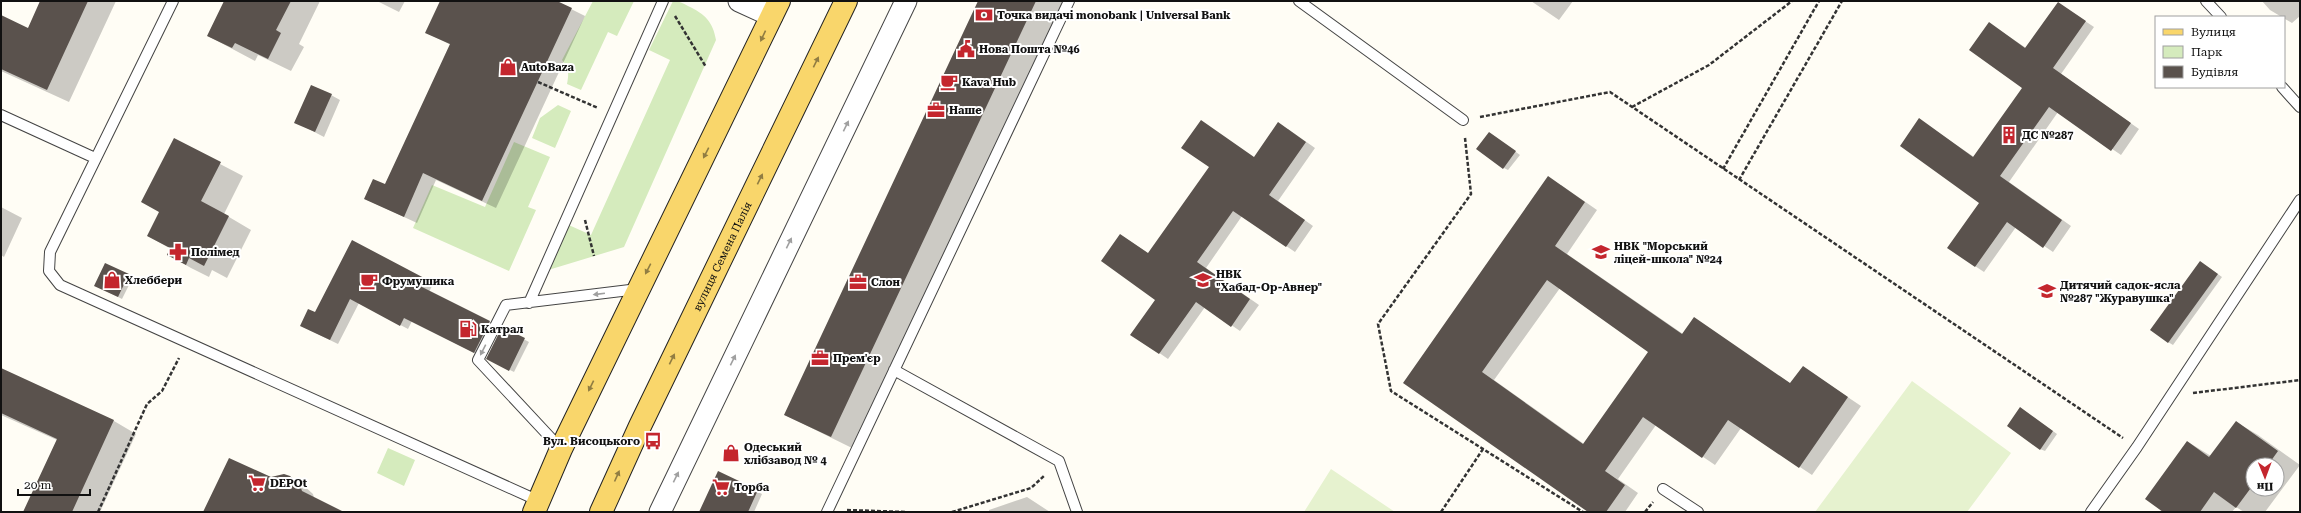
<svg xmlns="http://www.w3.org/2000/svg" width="2301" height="513" font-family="'Roboto Serif',serif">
<rect width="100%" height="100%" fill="#fffdf5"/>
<!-- green -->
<path fill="#d5ebbd" d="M593 1H634L617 36 608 32 581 90 567 84C569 74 569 68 562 60Z
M673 1C679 1 683 3 688 6 705 14 713 22 716 40L624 247 545 271 562 222 591 235 670 60 649 50Z
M558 105 571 111 555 148 532 138 540 118Z
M514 142 550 157 528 207 536 210 509 271 413 228 432 185 485 207Z
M388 448 415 460 404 486 377 473Z"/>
<!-- pitch -->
<path fill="#e6f2cf" d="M1912 381 2011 453 1967 512H1815Z
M1331 469 1395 512H1304Z"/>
<!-- shadow -->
<path fill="#0003" fill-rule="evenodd" d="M41 1H116L69 102 1 71V16L28 29Z
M225 1H320L299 44 304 47 291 71 258 55 255 61 208 36Z
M377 1H405L399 12Z
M441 1H555L585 16 496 208 436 180 417 223 365 199 385 185 451 45 427 33Z
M979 1H1064L854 449 785 415Z
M1531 1H1573L1559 20Z
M2262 1H2300V16L2292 23 2270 10Z
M2058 3 2094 27 2061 74 2139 129 2121 155 2058 112 2009 182 2071 226 2053 252 2016 227 1984 272 1975 266 1981 202 1920 120 1974 157 2024 88 1998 29 2026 48Z
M331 95 340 100 324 137 295 122Z
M1288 129 1315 148 1278 201 1313 226 1295 252 1242 216 1206 268 1259 305 1240 331 1205 307 1168 359 1132 334 1157 299 1121 235 1149 254Z
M1490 133 1520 155 1508 170 1504 168Z
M174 140 243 176 224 214 251 230 227 278 212 270 209 277 191 268 168 255 171 249 148 236 160 212Z
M1561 185 1597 210 1567 254 1683 334 1694 319 1791 384 1803 367 1861 406 1812 475 1741 428 1715 465 1656 425 1618 479 1638 493 1625 512H1590L1405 383ZM1560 288 1650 352 1584 444 1494 380Z
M1 207 22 218 4 257 1 255Z
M353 242 433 284 429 292 498 326 482 357 412 321 408 329 359 303 338 344 309 330 315 313Z
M2205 265 2222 277 2173 345 2168 342Z
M128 275 133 277 122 299 100 288Z
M503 328 529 342 514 372 492 361Z
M1 369 114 421 136 434 100 512H24L57 440 1 415Z
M2025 411 2057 434 2045 451 2040 449Z
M2236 422 2258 435 2300 465 2265 512H2244L2236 507 2232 512H2165L2188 442 2211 456ZM2253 465H2277V489H2253Z
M719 473 762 494 754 512H700Z
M290 477 303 485 313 494 314 498 342 512H204L271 478Z
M1027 497 1050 512H989V510Z"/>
<!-- building -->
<path fill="#5a524d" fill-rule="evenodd" d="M40 1H88L47 90 1 69V15L28 28Z
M224 1H291L276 30 281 33 268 59 235 43 232 48 207 36Z
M440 1H557L572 8 482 201 423 173 404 217 364 199 373 179 385 184 450 44 425 33Z
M978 1H1036L831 437 784 415Z
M2058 2 2086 21 2053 68 2131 123 2111 151 2049 107 2000 176 2062 220 2043 248 2007 222 1975 267 1947 248 1979 203 1900 146 1919 118 1973 157 2022 88 1969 50 1989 22 2025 48Z
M311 85 332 94 315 132 294 123Z
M1201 120 1254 157 1278 122 1306 142 1269 195 1305 220 1286 247 1233 211 1197 262 1250 299 1231 327 1196 302 1159 354 1130 335 1155 300 1101 261 1120 234 1148 253 1209 167 1181 148Z
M1489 132 1516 151 1503 169 1476 149Z
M174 138 221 162 201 201 229 216 204 266 189 258 186 265 167 255 170 248 147 236 159 212 141 202Z
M1548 176 1585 202 1555 246 1682 334 1694 317 1790 383 1803 366 1848 397 1799 468 1728 420 1702 458 1643 417 1605 471 1625 485 1606 512H1588L1403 383ZM1547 280 1648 352 1583 444 1482 372Z
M352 240 426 279 422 287 490 321 474 353 404 318 400 326 350 299 330 340 300 326 308 309 315 312Z
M2200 261 2218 274 2168 343 2150 330Z
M105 263 129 274 118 297 94 286Z
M502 327 525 338 509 371 486 359Z
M1 368 114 420 72 512H23L57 439 1 413Z
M2020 407 2053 431 2040 450 2007 426Z
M2236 421 2278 451 2268 465H2253V485L2236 508 2214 492 2200 512H2163L2145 499 2187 441 2209 457Z
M229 458 271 477 284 474 290 476 300 485 302 491 344 512H203Z
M718 471 758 490 748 512H699Z"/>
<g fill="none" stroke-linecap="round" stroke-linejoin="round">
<!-- lane casing -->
<g stroke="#444" stroke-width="12">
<path id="lane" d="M173 1 50 252 49 271 60 285 539 501
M1299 1 1463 120
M2206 1 2221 17
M2282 87 2300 107
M1 115 95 158
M529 303 663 1
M894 370 1059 461 1077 512
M561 449 478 360 506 305 638 289
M1663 489 1698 512
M827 512 1069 1
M2091 512 2137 447 2300 200"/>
</g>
<!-- street casing -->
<g stroke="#444" stroke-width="23">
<path id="street" d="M739 1 772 16
M660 512 906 1"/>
</g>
<!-- primary casing -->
<g stroke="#222" stroke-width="24">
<g id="primary">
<path d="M534 512 561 449 779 1"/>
<path id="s1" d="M601 512 640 426 846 1"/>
</g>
</g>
<!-- path -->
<path stroke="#333" stroke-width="2.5" stroke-dasharray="4 2" stroke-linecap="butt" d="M675 16 706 67
M538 82 598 108
M1632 107 1709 65 1792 1
M1480 117 1610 92 2123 438
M1465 138 1471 194 1378 324 1391 391 1583 512
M1723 169 1819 1
M1739 180 1842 1
M585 220 594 256
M2193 393 2300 380
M847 510 906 512
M98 512 147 404 162 391 179 358
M952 512 1031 488 1045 475
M1441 512 1483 449
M1645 512 1653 502"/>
<!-- lane -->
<use href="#lane" stroke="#fff" stroke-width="10"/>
<!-- street -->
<use href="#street" stroke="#fff" stroke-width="21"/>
<!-- primary -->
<use href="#primary" stroke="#f9d66b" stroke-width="22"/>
</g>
<!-- one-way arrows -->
<defs><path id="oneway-solid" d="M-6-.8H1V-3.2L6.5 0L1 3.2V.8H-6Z"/></defs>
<g fill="#917d42">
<use href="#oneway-solid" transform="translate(763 36) rotate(115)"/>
<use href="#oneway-solid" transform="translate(816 62) rotate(-64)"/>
<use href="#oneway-solid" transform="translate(706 153) rotate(117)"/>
<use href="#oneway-solid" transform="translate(760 179) rotate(-64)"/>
<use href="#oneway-solid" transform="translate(648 269) rotate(117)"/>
<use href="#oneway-solid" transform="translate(672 359) rotate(-64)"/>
<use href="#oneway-solid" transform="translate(591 386) rotate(116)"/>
<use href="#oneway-solid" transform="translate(617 476) rotate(-66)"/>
</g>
<g fill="#a0a0a0">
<use href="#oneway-solid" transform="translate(846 126) rotate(-64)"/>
<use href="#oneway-solid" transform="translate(789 243) rotate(-64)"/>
<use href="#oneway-solid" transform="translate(599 294) rotate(173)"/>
<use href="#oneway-solid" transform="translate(483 350) rotate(117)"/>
<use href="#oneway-solid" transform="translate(733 360) rotate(-64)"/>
<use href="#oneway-solid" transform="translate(676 477) rotate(-64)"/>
</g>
<!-- icons -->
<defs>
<g id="bank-bare" transform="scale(1.38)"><path d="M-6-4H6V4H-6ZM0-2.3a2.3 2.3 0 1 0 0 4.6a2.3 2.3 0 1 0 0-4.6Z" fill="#c4262e" stroke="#fff" stroke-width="2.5" paint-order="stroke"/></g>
<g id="civic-bare" transform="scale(1.38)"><path d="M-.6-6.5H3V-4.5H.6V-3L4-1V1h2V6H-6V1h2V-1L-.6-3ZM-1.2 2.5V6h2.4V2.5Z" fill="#c4262e" stroke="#fff" stroke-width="2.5" paint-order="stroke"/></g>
<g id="shop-bare" transform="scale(1.38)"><path d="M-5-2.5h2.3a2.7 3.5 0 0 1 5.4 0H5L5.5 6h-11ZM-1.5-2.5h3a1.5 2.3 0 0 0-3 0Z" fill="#c4262e" stroke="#fff" stroke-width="2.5" paint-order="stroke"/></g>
<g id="cafe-bare" transform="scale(1.38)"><path d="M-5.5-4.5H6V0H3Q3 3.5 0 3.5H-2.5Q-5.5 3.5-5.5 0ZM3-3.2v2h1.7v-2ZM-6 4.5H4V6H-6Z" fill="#c4262e" stroke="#fff" stroke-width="2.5" paint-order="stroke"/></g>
<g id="office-bare" transform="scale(1.38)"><path d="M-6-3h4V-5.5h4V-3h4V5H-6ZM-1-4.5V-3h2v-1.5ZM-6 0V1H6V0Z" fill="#c4262e" stroke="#fff" stroke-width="2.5" paint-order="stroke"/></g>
<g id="building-bare" transform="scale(1.38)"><path d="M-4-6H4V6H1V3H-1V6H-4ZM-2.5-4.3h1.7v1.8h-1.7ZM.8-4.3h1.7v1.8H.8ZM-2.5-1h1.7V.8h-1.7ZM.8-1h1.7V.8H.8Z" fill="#c4262e" stroke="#fff" stroke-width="2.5" paint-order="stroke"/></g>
<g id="pharmacy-bare" transform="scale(1.38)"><path d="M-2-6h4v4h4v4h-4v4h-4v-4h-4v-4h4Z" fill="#c4262e" stroke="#fff" stroke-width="2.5" paint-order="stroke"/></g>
<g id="school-bare" transform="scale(1.38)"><path d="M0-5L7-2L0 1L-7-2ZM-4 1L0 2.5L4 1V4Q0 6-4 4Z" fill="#c4262e" stroke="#fff" stroke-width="2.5" paint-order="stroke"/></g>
<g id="fuel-bare" transform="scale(1.38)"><path d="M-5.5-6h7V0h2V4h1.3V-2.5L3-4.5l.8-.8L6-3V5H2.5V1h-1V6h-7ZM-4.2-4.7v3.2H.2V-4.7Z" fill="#c4262e" stroke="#fff" stroke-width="2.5" paint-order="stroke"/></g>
<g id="bus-bare" transform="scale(1.38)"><path d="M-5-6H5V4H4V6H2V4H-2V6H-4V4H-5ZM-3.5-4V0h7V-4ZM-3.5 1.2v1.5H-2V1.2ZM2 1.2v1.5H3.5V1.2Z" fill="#c4262e" stroke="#fff" stroke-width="2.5" paint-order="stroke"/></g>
<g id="supermarket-bare" transform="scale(1.38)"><path d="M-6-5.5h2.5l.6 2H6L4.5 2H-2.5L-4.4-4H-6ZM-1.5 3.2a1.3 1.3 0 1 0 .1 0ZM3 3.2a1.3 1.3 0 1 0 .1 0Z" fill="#c4262e" stroke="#fff" stroke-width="2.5" paint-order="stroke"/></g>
</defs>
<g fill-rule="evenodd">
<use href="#bank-bare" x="984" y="15"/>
<use href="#civic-bare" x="966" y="49"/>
<use href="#shop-bare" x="508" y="67"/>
<use href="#cafe-bare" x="949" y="82"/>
<use href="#office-bare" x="936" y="110"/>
<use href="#building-bare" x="2009" y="135"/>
<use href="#pharmacy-bare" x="178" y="252"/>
<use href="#school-bare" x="1601" y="252"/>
<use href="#shop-bare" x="112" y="280"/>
<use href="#school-bare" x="1203" y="280"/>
<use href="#cafe-bare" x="369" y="281"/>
<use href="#office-bare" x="858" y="282"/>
<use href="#school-bare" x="2047" y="291"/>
<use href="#fuel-bare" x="468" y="329"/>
<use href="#office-bare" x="820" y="358"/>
<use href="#bus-bare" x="653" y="441"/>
<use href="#shop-bare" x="731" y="453"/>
<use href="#supermarket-bare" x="257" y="483"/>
<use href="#supermarket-bare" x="721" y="487"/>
</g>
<g text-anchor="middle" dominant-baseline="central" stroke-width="4" stroke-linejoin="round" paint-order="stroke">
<!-- poi labels -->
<g font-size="11" font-weight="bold" fill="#111" stroke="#fff" text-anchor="start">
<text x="997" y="15">Точка видачі monobank | Universal Bank</text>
<text x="979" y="49">Нова Пошта №46</text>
<text x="521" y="67">AutoBaza</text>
<text x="962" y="82">Kava Hub</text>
<text x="949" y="110">Наше</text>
<text x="2022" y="135">ДС №287</text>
<text x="1614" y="246">НВК "Морський<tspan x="1614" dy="13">ліцей-школа" №24</tspan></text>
<text x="191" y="252">Полімед</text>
<text x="1216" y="274">НВК<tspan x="1216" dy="13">"Хабад-Ор-Авнер"</tspan></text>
<text x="125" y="280">Хлеббери</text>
<text x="382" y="281">Фрумушика</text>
<text x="871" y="282">Слон</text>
<text x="2060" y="285">Дитячий садок-ясла<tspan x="2060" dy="13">№287 "Журавушка"</tspan></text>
<text x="481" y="329">Катрал</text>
<text x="833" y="358">Прем'єр</text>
<text x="640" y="441" text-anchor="end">Вул. Висоцького</text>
<text x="744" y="447">Одеський<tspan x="744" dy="13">хлібзавод № 4</tspan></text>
<text x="270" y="483">DEPOt</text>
<text x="734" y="487">Торба</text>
</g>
<!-- street labels -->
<g font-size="11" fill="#111" stroke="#fff">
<text stroke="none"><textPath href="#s1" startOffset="283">вулиця Семена Палія</textPath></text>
</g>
</g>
<!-- border -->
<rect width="2301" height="513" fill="none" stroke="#111111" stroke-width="4"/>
<!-- legend -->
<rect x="2155" y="16" width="130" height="72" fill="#ffffff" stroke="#a0a0a0"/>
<rect x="2163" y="29" width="20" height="6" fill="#f9d66b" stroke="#a0a0a0"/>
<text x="2191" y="36" font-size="12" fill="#111111">Вулиця</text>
<rect x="2163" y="46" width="20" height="12" fill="#d5ebbd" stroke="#a0a0a0"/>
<text x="2191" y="56" font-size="12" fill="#111111">Парк</text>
<rect x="2163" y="66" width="20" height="12" fill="#5a524d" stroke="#a0a0a0"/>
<text x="2191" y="76" font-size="12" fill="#111111">Будівля</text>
<!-- north arrow -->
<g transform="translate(2265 477) rotate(179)"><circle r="19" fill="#ffffff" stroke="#a0a0a0"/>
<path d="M0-3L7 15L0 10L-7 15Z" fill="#c4262e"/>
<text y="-6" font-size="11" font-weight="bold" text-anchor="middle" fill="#111111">Пн</text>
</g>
<!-- scale -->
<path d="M18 489v6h72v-6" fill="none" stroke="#111111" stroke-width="2"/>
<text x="24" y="489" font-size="12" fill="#111111" stroke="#ffffff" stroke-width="3" paint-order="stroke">20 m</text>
</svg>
